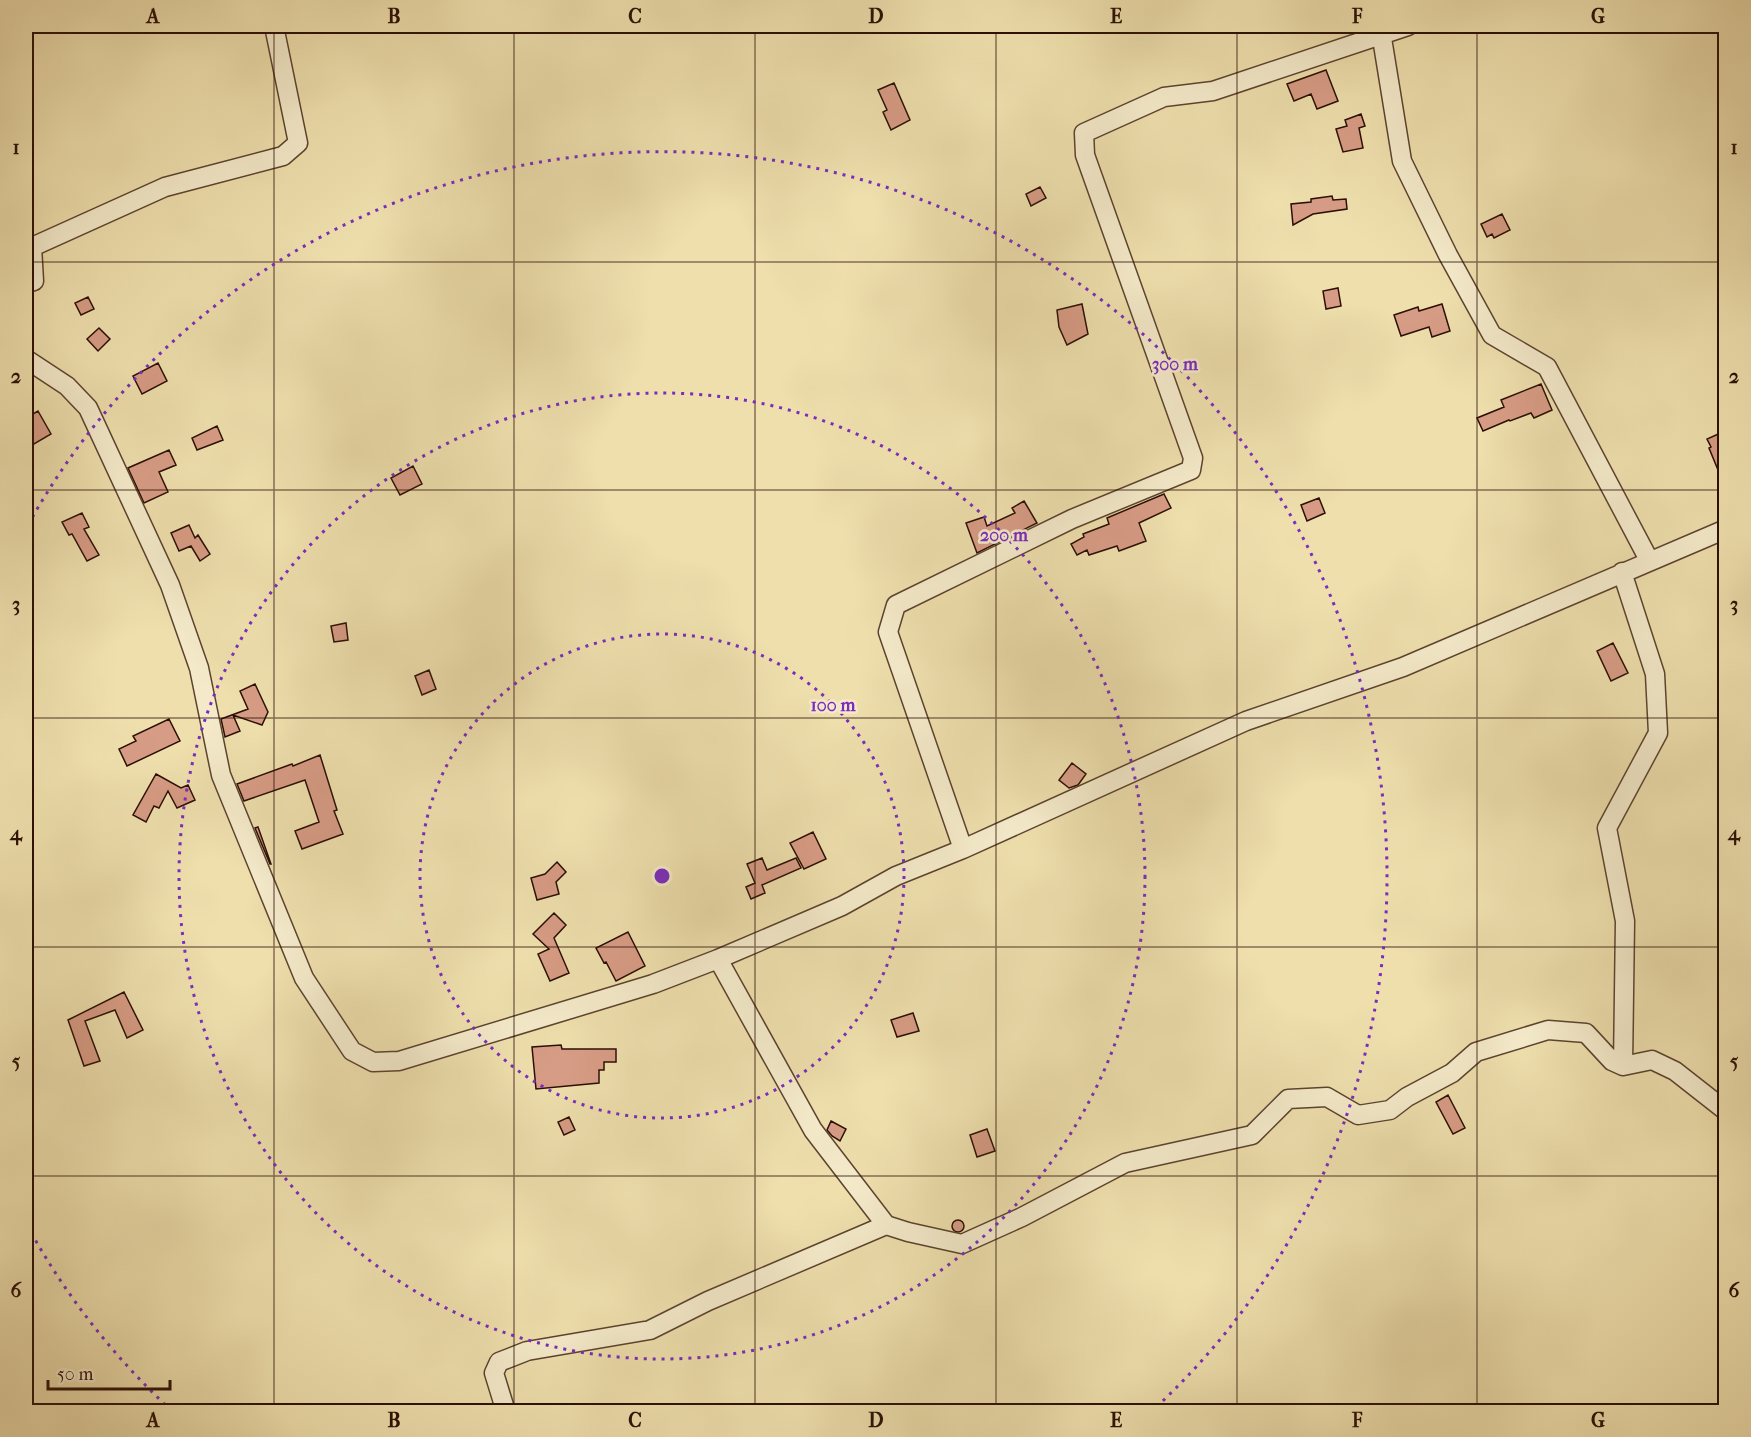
<svg xmlns="http://www.w3.org/2000/svg" width="1751" height="1437" font-family="'IM FELL French Canon',serif">
<rect width="100%" height="100%" fill="#eedfad"/>
<filter id="stains"><feTurbulence type="fractalNoise" baseFrequency=".00333" numOctaves="4"/><feColorMatrix values="0 0 0 0 .2 0 0 0 0 .09 0 0 0 0 .02 0 0 0 .5 -.17"/></filter>
<radialGradient id="worn" r=".72"><stop offset=".6" stop-color="#630" stop-opacity="0"/><stop offset="1" stop-color="#630" stop-opacity=".3"/></radialGradient>
<!-- building -->
<path fill="#d79c85" stroke="#2b0f05" stroke-width="1.5" d="M1326 70 1338 101 1317 109 1311 94 1294 101 1287 84Z
M894 83 910 120 891 130 883 112 887 110 878 90Z
M1361 114 1365 126 1359 128 1363 148 1343 152 1336 129 1347 126 1345 120Z
M1040 187 1046 198 1031 206 1026 194Z
M1332 196 1333 200 1346 199 1347 209 1313 214 1293 225 1291 204 1311 202V199Z
M1502 214 1510 230 1494 238 1492 234 1487 237 1481 224Z
M1338 288 1341 306 1326 309 1323 291Z
M88 297 94 309 81 315 75 303Z
M1082 304 1088 334 1067 345 1059 327 1057 310Z
M1442 304 1450 331 1432 337 1429 327 1401 336 1394 315 1418 307 1419 311Z
M99 328 110 339 98 351 87 339Z
M158 363 167 381 142 394 133 376Z
M1541 384 1552 410 1534 418 1531 413 1510 421 1509 420 1483 431 1477 418 1504 407 1501 400Z
M38 411 51 434 34 444 26 429V418Z
M217 426 223 440 197 450 192 438Z
M1725 431V487L1709 448 1711 447 1707 439Z
M169 450 176 465 159 472 168 492 144 503 128 468Z
M413 466 422 484 400 495 391 478Z
M1164 494 1171 508 1139 523 1146 541 1119 551 1117 546 1089 555 1087 550 1077 555 1071 544 1084 537 1083 534 1109 524 1107 518Z
M1319 498 1325 513 1307 521 1301 505Z
M1024 501 1037 523 977 553 966 523 984 517 987 526 1015 513 1012 508Z
M82 513 89 527 84 529 99 555 87 561 72 534 69 535 62 522Z
M189 525 195 538 198 535 210 554 200 561 191 546 179 551 171 533Z
M346 623 348 640 334 642 331 626Z
M1613 643 1628 673 1611 681 1597 651Z
M429 670 436 689 422 695 415 676Z
M255 684 268 712 262 725 233 715 240 731 225 737 221 719 248 709 240 691Z
M169 719 180 741 127 766 119 749 136 741 133 736Z
M320 755 337 810 334 811 343 834 302 849 295 831 319 822 305 780 244 801 237 784 292 764 293 766Z
M1072 763 1086 774 1078 785 1069 788 1059 780Z
M156 774 181 788 188 785 195 800 177 808 168 791 159 808 154 806 146 822 133 815Z
M258 827 271 864H270L255 828Z
M813 832 826 859 804 869 790 843Z
M762 858 767 870 796 858 801 868 762 885 765 893 751 899 746 887 755 883 747 864Z
M557 862 566 872 556 882 559 894 537 900 531 878 545 874Z
M554 913 566 925 554 938 569 973 550 981 538 954 549 949 533 934Z
M628 932 645 966 616 981 606 962 604 963 596 948Z
M124 992 143 1030 127 1038 115 1010 85 1021 100 1061 84 1066 68 1020Z
M913 1013 919 1031 897 1037 891 1020Z
M561 1045 562 1049H616V1062H604V1070H599V1083L536 1089 532 1047Z
M1448 1095 1465 1128 1453 1134 1436 1102Z
M569 1117 575 1130 564 1135 558 1122Z
M831 1121 846 1129 840 1141 832 1136 827 1130Z
M987 1129 995 1151 977 1157 970 1135Z
M952 1226a6 6 0 1 1 12 0a6 6 0 1 1-12 0Z"/>
<g fill="none" stroke-linecap="round" stroke-linejoin="round">
<!-- street casing -->
<g stroke="#5c432f" stroke-width="21">
<path id="street" d="M1380 26 1402 161 1448 255 1492 335 1547 367 1649 560
M26 283 34 281 32 247 165 187 283 156 298 143 274 26
M26 359 67 386 88 408 170 585 199 668 221 775 304 978 352 1051 373 1062 399 1061 653 984 718 959 842 906 896 876 963 849 1246 721 1403 667 1726 529
M1622 572 1655 674 1658 733 1607 828 1625 921 1623 1066
M963 849 888 632 896 605 1072 519 1191 470 1193 458 1085 155 1084 133 1164 97 1213 91 1408 26
M718 959 813 1130 886 1225 908 1232 962 1244 1022 1217 1125 1163 1252 1135 1288 1099 1327 1097 1358 1115 1390 1110 1407 1097 1452 1073 1476 1052 1548 1030 1586 1033 1612 1061 1623 1066 1652 1060 1675 1071 1726 1111
M506 1412 494 1373 499 1362 527 1351 650 1330 708 1301 886 1225"/>
</g>
<!-- street -->
<use href="#street" stroke="#f4eaca" stroke-width="18"/>
</g>
<!-- grid -->
<path fill="none" stroke="#2b0f05" stroke-width="1.5" stroke-opacity="0.55" d="M274 26V1412M514 26V1412M755 26V1412M996 26V1412M1237 26V1412M1477 26V1412M26 262H1726M26 490H1726M26 718H1726M26 947H1726M26 1176H1726"/>
<!-- distance rings -->
<g fill="none" stroke="#7b2cbf" stroke-width="3" stroke-dasharray="3 6">
<circle cx="662" cy="876" r="242"/>
<circle cx="662" cy="876" r="483"/>
<path d="M172 1411A725 725 0 0 1 28 1227M28 525A725 725 0 1 1 1152 1411"/>
</g>
<circle cx="662" cy="876" r="9" fill="#7b2cbf" stroke="#f4eaca" stroke-width="3"/>
<g font-size="18" text-anchor="middle" font-weight="bold" fill="#7b2cbf" stroke="#f4eaca" stroke-width="5" stroke-linejoin="round" paint-order="stroke">
<text x="1175" y="370">300 m</text>
<text x="1004" y="541">200 m</text>
<text x="833" y="711">100 m</text>
</g>
<!-- margin -->
<rect width="1751" height="1437" fill="none" stroke="#eedfad" stroke-width="66"/>
<!-- scale -->
<path d="M48 1380v9h122v-9" fill="none" stroke="#2b0f05" stroke-width="3"/>
<text x="57" y="1380" font-size="18" fill="#2b0f05" stroke="#f4eaca" stroke-width="4.5" paint-order="stroke">50 m</text>
<rect x="33" y="33" width="1685" height="1371" fill="none" stroke="#2b0f05" stroke-width="2"/>
<g font-size="20" text-anchor="middle" font-weight="bold" fill="#2b0f05">
<text x="153" y="23">A</text>
<text x="394" y="23">B</text>
<text x="635" y="23">C</text>
<text x="876" y="23">D</text>
<text x="1116" y="23">E</text>
<text x="1357" y="23">F</text>
<text x="1598" y="23">G</text>
<text x="16" y="154">1</text>
<text x="1734" y="154">1</text>
<text x="16" y="383">2</text>
<text x="1734" y="383">2</text>
<text x="16" y="611">3</text>
<text x="1734" y="611">3</text>
<text x="16" y="840">4</text>
<text x="1734" y="840">4</text>
<text x="16" y="1068">5</text>
<text x="1734" y="1068">5</text>
<text x="16" y="1297">6</text>
<text x="1734" y="1297">6</text>
<text x="153" y="1427">A</text>
<text x="394" y="1427">B</text>
<text x="635" y="1427">C</text>
<text x="876" y="1427">D</text>
<text x="1116" y="1427">E</text>
<text x="1357" y="1427">F</text>
<text x="1598" y="1427">G</text>
</g>
<rect width="100%" height="100%" filter="url(#stains)"/>
<rect width="100%" height="100%" fill="url(#worn)"/>
</svg>
